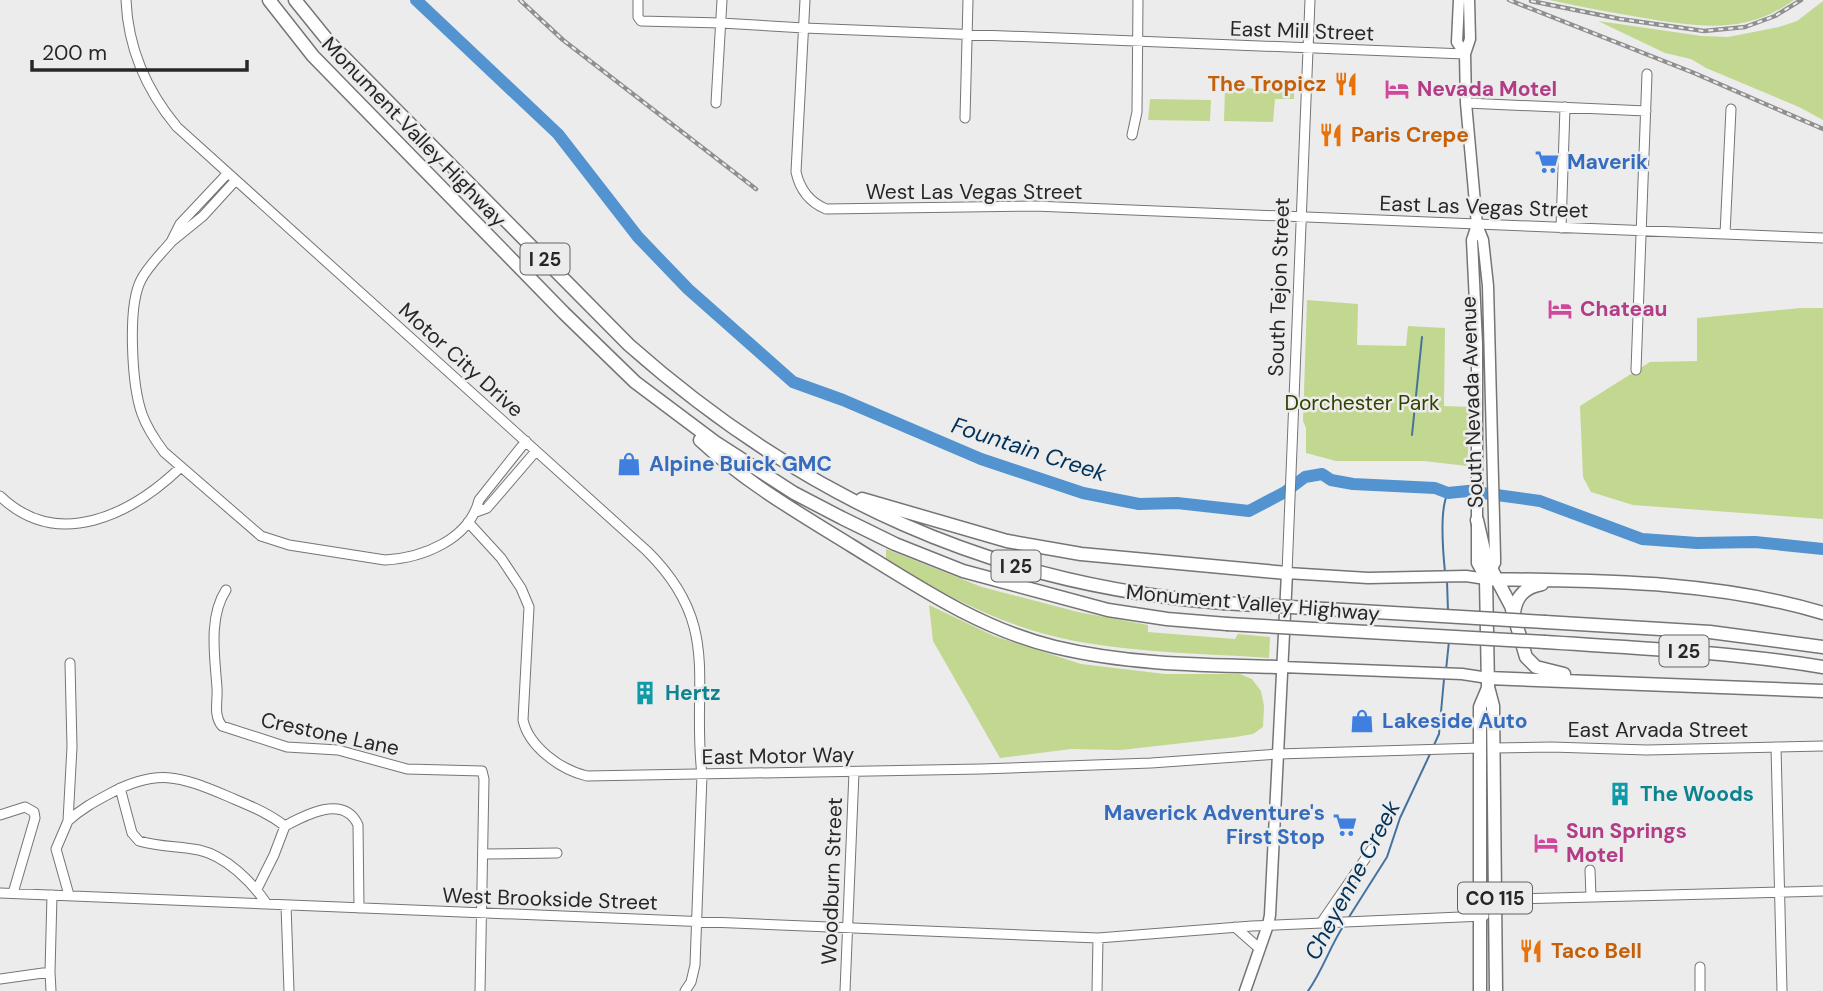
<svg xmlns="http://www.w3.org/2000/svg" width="1823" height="991" font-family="'DM Sans',sans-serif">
<rect width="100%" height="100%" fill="#ececed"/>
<!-- green -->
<path fill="#c2d891" d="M1549 0H1794C1746 35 1699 27 1644 18 1613 13 1581 7 1549 0Z
M1823 1V120L1799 107 1706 68 1691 59 1665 53 1598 21 1702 36 1728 37 1779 27 1797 21Z
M1225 87 1294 91V99H1275L1273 122 1224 121Z
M1150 99 1211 100 1210 121 1148 120Z
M1307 300 1358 304 1357 345 1406 346 1408 326 1445 328 1444 406 1471 407 1467 466 1424 461H1336L1306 453V428L1303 421Z
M1800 308H1823V519L1633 505 1591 492 1583 477 1580 406 1650 362 1697 361V318Z
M886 549 982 587 1078 612 1148 625V632L1235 639 1238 634 1270 637 1269 658C1199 653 1129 653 1061 638 999 624 939 593 886 559Z
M929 605 994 636 1081 664 1165 674H1240L1252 679 1261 691 1264 706 1263 727 1253 734 1236 737 1121 750 1071 749 1000 758 933 641Z"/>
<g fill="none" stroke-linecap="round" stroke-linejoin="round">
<!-- stream -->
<path stroke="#46739e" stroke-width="2" d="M1412 435 1422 337
M1445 572C1443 552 1439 509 1448 493
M1447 581 1448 611
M1446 670 1449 641
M1434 745 1439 734 1444 679
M1349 917 1387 857 1400 818 1430 754
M1308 991C1323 970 1330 946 1344 925"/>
<!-- river -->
<path stroke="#5393d0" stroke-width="12" d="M416 0 558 134 638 237 688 289 793 382 843 400 981 459 1083 493 1139 504 1177 503 1249 511 1285 492 1305 477 1322 474 1331 480 1353 484 1435 488 1448 493 1468 491 1540 501 1642 539 1697 543 1755 542 1823 549"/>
<!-- minor casing -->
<g stroke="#757576" stroke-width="11">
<path id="minor" d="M126 0C128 48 147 91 177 127L647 551C723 626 691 682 702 775L695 965 691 982 685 991
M638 0V17L641 21 721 23 804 28 1465 54
M805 0 796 172C800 190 809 202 826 209L1034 206 1823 238
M716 103 722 0
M1466 103 1646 111
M965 118 968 0
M1132 135 1137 112 1138 0
M227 174 180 224 171 242 203 216 235 181
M1561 228 1565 107
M1725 234 1731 109
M171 242C161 254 148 266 141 280 127 307 132 386 142 414 147 428 155 440 164 452L261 536 289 545 385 560C422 558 469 540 479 500L526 441
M1636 370 1647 74
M0 496C58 552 132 514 181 467
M476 512 487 508 536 451
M468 522 501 558 521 588 529 607 523 720C529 747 561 770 587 776L981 769 1151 763 1278 754 1480 748
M1287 573 1310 0
M226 590C208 617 215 658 217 688 218 701 213 715 222 726L287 747 338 750 407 769 482 771 484 779 480 991
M1776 747 1782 991
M1494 748 1551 747 1647 750 1823 746
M120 788 132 833 139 841C159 847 179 846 199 850 226 856 252 882 267 904
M0 815 25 807 34 812 35 818 13 893
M68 821C81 809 94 802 109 794 157 768 179 776 227 796 248 805 267 812 285 826
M484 854 557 853
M1590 870 1591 897
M257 889 274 855 285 826C305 815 344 794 358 825L359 908
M0 893 1098 938 1252 926 1484 916
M69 895 56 849 68 821 72 747 70 663
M1479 900 1823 891
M286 905 289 991
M1321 923 1372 849
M1235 927 1260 949
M1700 967V991
M0 979 50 972
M51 991 50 972 52 895
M845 991 854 772
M1097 991 1098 938"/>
</g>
<!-- major casing -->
<g stroke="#757576" stroke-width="13">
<path id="major" d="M1459 0 1457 42 1465 54
M1469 0 1470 39 1465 54 1466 103 1477 225 1483 240 1488 286 1495 557V563L1489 573
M1477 225 1472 240 1477 344V563L1486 579
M1282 667 1462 674 1488 678
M1245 991 1268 925 1270 915 1287 573 1368 578 1466 576 1486 579"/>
</g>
<!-- highway casing -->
<g stroke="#757576" stroke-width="15">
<path id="highway" d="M269 0 313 56 564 313 635 382 715 442 794 493 842 518 895 544 963 571 1108 610 1167 619 1227 624
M295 0 329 42 629 345C802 498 991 585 1223 603
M700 440C745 482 800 514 852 546 917 586 980 629 1055 647 1129 665 1206 665 1282 667
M862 499 1007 541 1081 554 1287 573
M1477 520 1486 559 1511 606 1526 657 1536 667 1564 674
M1514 613C1516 596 1525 587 1542 584
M1545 622 1710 632 1823 647
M1545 642C1638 648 1731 652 1823 667
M1488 678 1823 691
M1480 991V707L1488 688
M1496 991 1493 706 1488 687 1486 579C1600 581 1713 580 1823 613"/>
</g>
<!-- minor -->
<use href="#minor" stroke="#fff" stroke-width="9"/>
<!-- major -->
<use href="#major" stroke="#fff" stroke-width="10"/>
<!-- highway -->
<use href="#highway" stroke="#fff" stroke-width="12"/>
<!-- rail casing -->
<g stroke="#8f8f90" stroke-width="4.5">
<path id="rail" d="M520 0 563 40 756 189
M1509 0 1694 73 1823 129
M1531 1 1620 19 1704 31 1745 27 1775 16 1801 0"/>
</g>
<!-- rail -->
<use href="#rail" stroke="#ececed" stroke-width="2" stroke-dasharray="5" stroke-linecap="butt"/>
<!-- highway-bridge casing -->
<g stroke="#757576" stroke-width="15" stroke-linecap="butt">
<path id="highway-bridge" d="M1223 603 1545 622
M1227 624 1545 642"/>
</g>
<!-- highway-bridge -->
<use href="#highway-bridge" stroke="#fff" stroke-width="12"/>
</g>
<!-- icons -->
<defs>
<g id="restaurant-bare" transform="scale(1.89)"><path d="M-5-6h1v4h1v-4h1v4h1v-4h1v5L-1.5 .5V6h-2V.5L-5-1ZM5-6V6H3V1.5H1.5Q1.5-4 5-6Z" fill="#e8710a" stroke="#ececed" stroke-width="2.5" paint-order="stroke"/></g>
<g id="hotel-bare" transform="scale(1.89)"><path d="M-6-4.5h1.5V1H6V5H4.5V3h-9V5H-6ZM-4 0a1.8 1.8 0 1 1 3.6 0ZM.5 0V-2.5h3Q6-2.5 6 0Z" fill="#d1479c" stroke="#ececed" stroke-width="2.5" paint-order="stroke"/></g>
<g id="supermarket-bare" transform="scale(1.89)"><path d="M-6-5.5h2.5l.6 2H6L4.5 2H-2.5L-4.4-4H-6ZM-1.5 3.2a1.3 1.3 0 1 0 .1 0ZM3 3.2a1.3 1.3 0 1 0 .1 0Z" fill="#3f7fe0" stroke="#ececed" stroke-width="2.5" paint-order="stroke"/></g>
<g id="shop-bare" transform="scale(1.89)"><path d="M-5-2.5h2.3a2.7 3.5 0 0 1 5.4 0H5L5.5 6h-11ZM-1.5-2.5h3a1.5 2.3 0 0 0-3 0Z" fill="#3f7fe0" stroke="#ececed" stroke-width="2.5" paint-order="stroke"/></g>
<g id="building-bare" transform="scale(1.89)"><path d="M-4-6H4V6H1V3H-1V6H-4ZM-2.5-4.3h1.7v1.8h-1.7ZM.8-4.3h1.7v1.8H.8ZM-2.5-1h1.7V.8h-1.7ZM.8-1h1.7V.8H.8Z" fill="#0f9aa8" stroke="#ececed" stroke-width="2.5" paint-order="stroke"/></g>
</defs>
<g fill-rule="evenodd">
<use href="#restaurant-bare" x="1346" y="84"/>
<use href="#hotel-bare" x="1397" y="89"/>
<use href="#restaurant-bare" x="1331" y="135"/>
<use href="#supermarket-bare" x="1547" y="162"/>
<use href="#hotel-bare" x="1560" y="309"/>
<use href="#shop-bare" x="629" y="464"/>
<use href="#building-bare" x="645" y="693"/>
<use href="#shop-bare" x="1362" y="721"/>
<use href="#building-bare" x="1620" y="794"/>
<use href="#supermarket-bare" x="1345" y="825"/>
<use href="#hotel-bare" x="1546" y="843"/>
<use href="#restaurant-bare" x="1531" y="951"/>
</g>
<g text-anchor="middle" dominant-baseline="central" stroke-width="5" stroke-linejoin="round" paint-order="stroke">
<!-- shield labels -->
<g fill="#ececed" stroke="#626263" stroke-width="2">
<rect x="520.5" y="243.5" width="49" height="31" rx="5"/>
<rect x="991.5" y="550.5" width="49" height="31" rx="5"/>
<rect x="1659.5" y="635.5" width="49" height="31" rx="5"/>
<rect x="1458" y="882.5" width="74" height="31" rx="5"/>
</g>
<g font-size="19" font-weight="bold" fill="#272728">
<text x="545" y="259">I 25</text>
<text x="1016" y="566">I 25</text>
<text x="1684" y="651">I 25</text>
<text x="1495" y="898">CO 115</text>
</g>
<!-- street labels -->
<g font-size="21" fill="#272728" stroke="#ececed">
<text transform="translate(1302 31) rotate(2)">East Mill Street</text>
<text transform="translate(414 132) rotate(46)">Monument Valley Highway</text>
<text x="974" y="192">West Las Vegas Street</text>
<text transform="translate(1484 207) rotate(2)">East Las Vegas Street</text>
<text transform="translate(1279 287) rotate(-88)">South Tejon Street</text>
<text transform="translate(461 360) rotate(42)">Motor City Drive</text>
<text transform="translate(1472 402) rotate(-92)">South Nevada Avenue</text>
<text transform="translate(1253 603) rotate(5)">Monument Valley Highway</text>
<text x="1658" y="730">East Arvada Street</text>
<text transform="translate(330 734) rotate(12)">Crestone Lane</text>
<text transform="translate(778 756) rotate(-1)">East Motor Way</text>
<text transform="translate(832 881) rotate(-88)">Woodburn Street</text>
<text transform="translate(550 899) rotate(2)">West Brookside Street</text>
</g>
<!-- food labels -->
<g font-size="21" font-weight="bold" fill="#c56008" stroke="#ececed" text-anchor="start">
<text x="1326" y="84" text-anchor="end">The Tropicz</text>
<text x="1351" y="135">Paris Crepe</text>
<text x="1551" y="951">Taco Bell</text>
</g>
<!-- hotel labels -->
<g font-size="21" font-weight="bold" fill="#b23c85" stroke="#ececed" text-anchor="start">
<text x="1417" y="89">Nevada Motel</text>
<text x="1580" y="309">Chateau</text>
<text x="1566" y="831">Sun Springs<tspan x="1566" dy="24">Motel</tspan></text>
</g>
<!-- shop labels -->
<g font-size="21" font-weight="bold" fill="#366cbe" stroke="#ececed" text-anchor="start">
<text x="1567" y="162">Maverik</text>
<text x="649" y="464">Alpine Buick GMC</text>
<text x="1382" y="721">Lakeside Auto</text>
<text x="1325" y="813" text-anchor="end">Maverick Adventure's<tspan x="1325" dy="24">First Stop</tspan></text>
</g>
<!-- park labels -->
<g font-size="21" fill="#334100" stroke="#ececed">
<text x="1362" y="403">Dorchester Park</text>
</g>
<!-- culture labels -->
<g font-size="21" font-weight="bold" fill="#0d838f" stroke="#ececed" text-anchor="start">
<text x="665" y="693">Hertz</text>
<text x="1640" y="794">The Woods</text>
</g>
<!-- water labels -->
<g font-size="23" font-style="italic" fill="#01325a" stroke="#ececed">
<text transform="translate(1029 449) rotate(18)">Fountain Creek</text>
<text transform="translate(1352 880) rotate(-62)">Cheyenne Creek</text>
</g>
</g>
<!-- scale -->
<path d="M32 60v10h215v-10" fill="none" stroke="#272728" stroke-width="3.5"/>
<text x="42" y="60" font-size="21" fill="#272728" stroke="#ececed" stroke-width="5" paint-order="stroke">200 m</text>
</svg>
